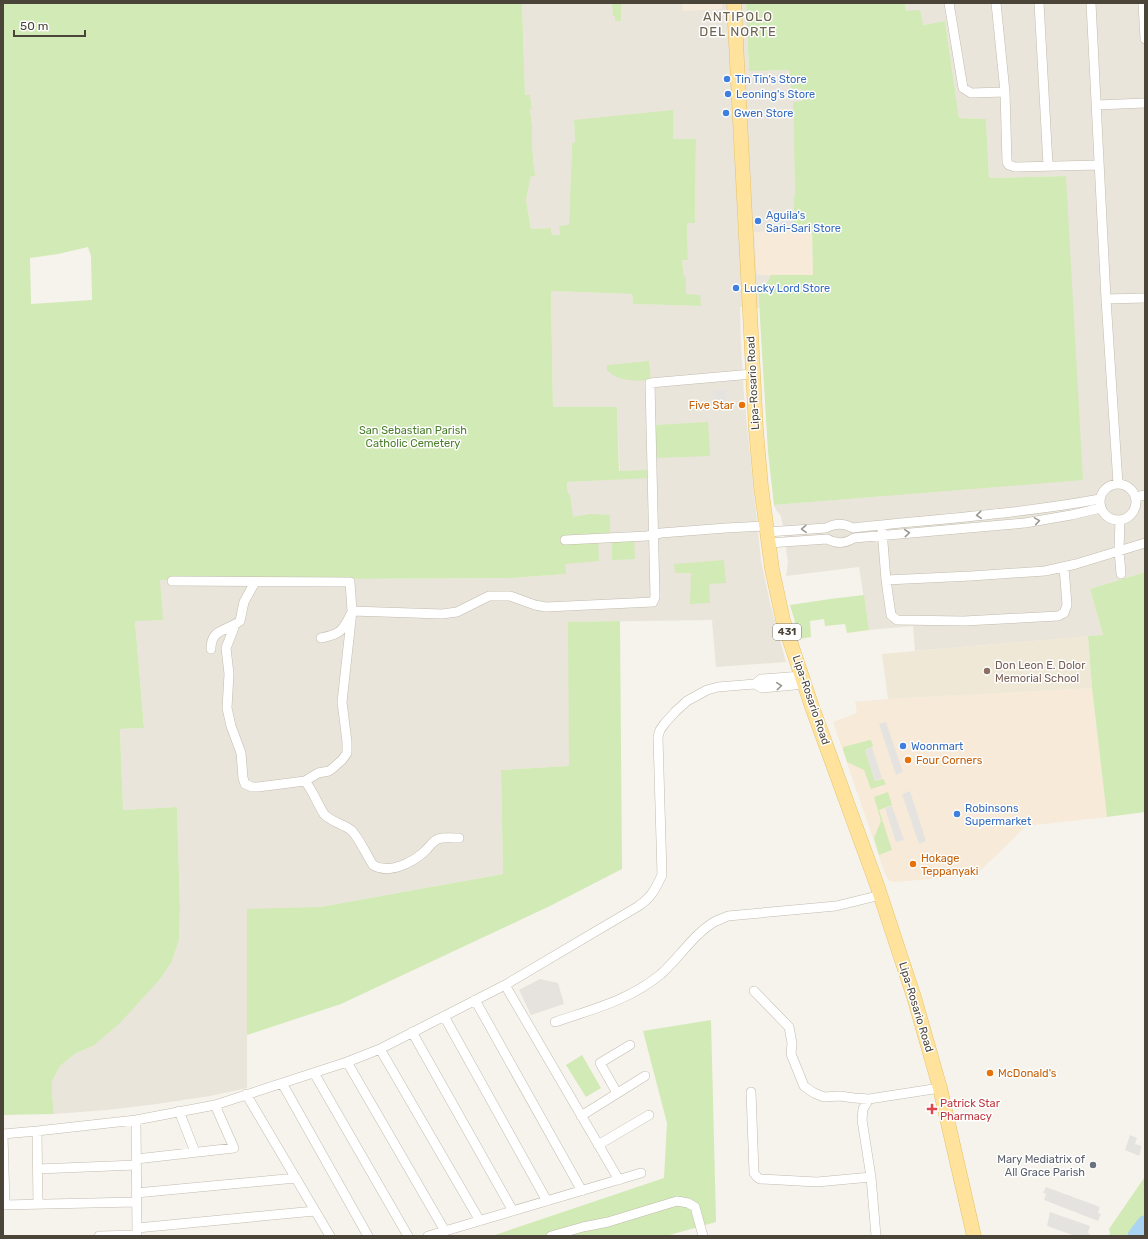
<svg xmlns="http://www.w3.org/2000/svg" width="1148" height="1239" font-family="Rubik,sans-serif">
<rect width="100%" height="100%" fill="#f6f3ec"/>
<!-- residential -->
<path fill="#eae5da" d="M522 3H746L749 71 789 70 791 89H801L802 102 793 103 795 196H794V231L755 232 757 274 771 275 766 284 758 285 759 308 740 307 741 345 744 396 761 560 770 603 786 662 716 667 712 620 569 622V766L501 770 503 874 320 907 247 910V1088L210 1096 157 1104 107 1110 54 1114 52 1095V1081L60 1066 76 1053 93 1046 161 978 172 960 179 940 180 909 177 807 123 810 120 729 144 728 135 621 160 580 511 578 565 574 561 520 568 494 567 482 620 479 617 408 553 407 551 291 632 294 633 304 700 306 686 294V277H684L682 260 688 259 687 223H695L696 139H673L574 121 575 143H572L569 226H559L560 235H552L551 228 531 229 526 200 531 176H535L532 146V125L530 109H532L530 96H525Z
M905 3H1145V572L1090 589 1103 635 915 651 913 626 869 630 859 567 786 576 788 562 782 522 781 516 776 510 774 505 883 496 1066 176 989 178 986 119 959 118 945 21 923 25 906 11Z"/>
<!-- commercial -->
<path fill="#f7ead8" d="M682 3H722V9L683 11Z
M812 231 813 275H757L754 232Z
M1092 688 1107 817 1026 826 976 875 896 882 889 881 885 874 833 722 857 713 855 702 888 699Z"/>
<!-- industrial -->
<path fill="#e6e2dd" d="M540 979 558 983 564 1004 531 1015 519 990Z"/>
<!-- education -->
<path fill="#efe8d6" d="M1088 636 1092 688 888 699 882 654Z"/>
<!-- green -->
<path fill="#d2eab5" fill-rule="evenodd" d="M3 3H522L525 95H530L532 109H530L532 125V146L535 176H531L526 200 531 229 551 228 552 235H560L559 226 569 225 572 143H575L574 120 673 110V139H696V140L695 223H687L688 260H682L684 277H686V294L700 295 701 306 633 304 632 294 551 291 553 407H617L619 471 650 470V478L567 482 568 494H570L573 517 590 514 610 515V535L598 541 599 561 565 564 566 574 511 578 160 580 163 620 135 621 144 728 120 729 123 810 177 807 180 909 179 940 172 961 161 978 120 1023 93 1046 76 1053 60 1066 52 1081V1095L54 1114 3 1115ZM88 247 91 256 92 300 31 304 30 258 58 254Z
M612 3H644V4H621V21H615V16H613Z
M746 3H905L906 11 920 10 923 25 945 21 959 118 986 119 989 178 1066 176 1083 480 774 505 768 452 758 285 766 284 771 275H813L812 232 794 231V196L795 195 793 102 802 101 801 89H791L789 70 749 71Z
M649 361 651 380C637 381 618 382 607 370V366L609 365Z
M708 422 710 456 657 458 655 425Z
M634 539 635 559 612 560V541Z
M724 560 726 583 709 584 710 603 690 604 691 573H675L674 564Z
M1145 572V812L1107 817 1092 688 1088 636 1103 635 1090 589Z
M864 595 869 630 847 633 845 624 825 626 824 619 810 621 811 637 800 639 790 605 830 599Z
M620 621 622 869 552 905 341 1004 247 1035V909L320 907 503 874 501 770 569 766 568 622Z
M870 740H871L873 746 865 750 875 781 883 779 886 784 871 789 864 770 847 762 843 749V747Z
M888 792 892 805 879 810 892 850 879 855 874 838 881 821 874 797Z
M711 1020 716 1222 666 1236H492L664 1178 667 1123 643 1031Z
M582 1055 601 1088 586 1097 566 1065Z
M1144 1178 1145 1236H1110L1109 1235 1110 1233 1109 1229Z"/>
<!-- parking -->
<path fill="#e5e3e0" d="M776 213H794V231H777Z
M726 389 728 403 714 405 712 391Z
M886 722 903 772 896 775 879 724Z
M872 747 882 778 875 781 865 750Z
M910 791 926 841 919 844 902 794Z
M892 806 904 840 896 842 885 808Z
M1130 1135 1137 1138 1135 1144 1142 1146 1139 1156 1125 1150Z
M1046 1187 1100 1207 1098 1213 1101 1214 1098 1221 1044 1200 1046 1194 1043 1193Z
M1050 1212 1090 1226 1088 1233 1090 1234 1089 1236H1075L1047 1226Z"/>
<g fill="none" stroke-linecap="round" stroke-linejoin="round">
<!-- river -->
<path stroke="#a9d4f2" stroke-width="17" d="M1136 1236 1145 1224"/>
<!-- minor casing -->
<g stroke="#c2bbae" stroke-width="10">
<path id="minor" d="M949 3 963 88 971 93 1005 92
M996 3 1005 92 1007 162 1009 165 1015 167 1099 165
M1039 3 1048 165
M1091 3 1106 299 1118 484
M1143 3 1145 39
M1097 105 1145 103
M1106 299 1145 298
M1100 502a18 18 0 1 1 36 0a18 18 0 1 1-36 0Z
M1135 497 1145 495
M1120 520 1119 550 1121 574
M882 530 886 580 891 615 897 620 964 621 1058 616 1064 613 1067 605 1064 567
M767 532 826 528C836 523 843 523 853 528 936 519 1019 514 1100 499
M565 540 647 536 661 533 726 528 766 526
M769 543 827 539C837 544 844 544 854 538L1025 523 1071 515 1101 508
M886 580 971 576 1045 571 1076 564 1145 543
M172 581 350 582 352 611 342 702 347 742V753L342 760 333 768 329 771 318 773 305 781 258 787H252L245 784 243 778 241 753 231 726 227 708 229 674 226 648 235 625
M352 611 442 614 457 612 489 596H510L535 605 546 607 653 602 655 597 650 383 752 374
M321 638C340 634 342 632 351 614
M211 649C211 628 226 632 240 621L244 602 255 582
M755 684 761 679 802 676
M305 781C313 791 317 803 324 814 331 822 343 824 351 830 358 836 367 856 373 865 389 875 414 862 426 850 430 846 433 841 438 839 444 837 453 838 459 838
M505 985 619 1180
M754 991 789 1027 792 1043 791 1054 804 1086 814 1093 824 1097 840 1096 854 1098 869 1099 863 1109 862 1120 871 1177 876 1236
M475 1000 582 1191
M444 1016 547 1201
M555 1022C593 1009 630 1000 661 974 679 958 693 935 714 922 718 920 724 918 728 916L836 906 881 895
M412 1032 513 1211
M380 1049 480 1221
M347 1062 445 1231
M314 1073 408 1236
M282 1083 368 1236
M751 1092 754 1173 757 1177 760 1179 817 1182 871 1177
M617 1093 600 1063 630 1045
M246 1094 330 1236
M869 1099 940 1088
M179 1111 195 1152
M581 1116 645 1076
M136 1120 137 1236
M37 1131 38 1204
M3 1134 37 1131 136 1120 215 1105 347 1062 380 1049 505 985 637 907C651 898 655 890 662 875L658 737 660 730 665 723 675 712 687 701 707 690 718 687 755 684 762 688 805 684
M3 1134 5 1205
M598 1145 649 1115
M136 1159 234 1148 215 1105
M38 1169 136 1165
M136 1193 296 1178
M3 1205 136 1202
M137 1228 315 1211
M99 1236 137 1235
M428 1236 641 1173
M551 1236 583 1227 608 1222 677 1201 688 1203 695 1207 703 1236"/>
</g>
<!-- primary casing -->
<g stroke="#e6c16a" stroke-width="15">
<path id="primary" d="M734 3 756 430 761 486 772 569 783 620 812 707 877 885 914 997 940 1088 974 1236"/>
</g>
<!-- minor -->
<use href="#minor" stroke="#fff" stroke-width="9"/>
<!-- primary -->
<use href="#primary" stroke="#ffe39c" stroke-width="14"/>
</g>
<!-- one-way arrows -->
<defs><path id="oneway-chevron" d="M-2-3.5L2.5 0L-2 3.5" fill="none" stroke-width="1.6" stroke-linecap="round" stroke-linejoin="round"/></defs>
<g stroke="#9c9892">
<use href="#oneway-chevron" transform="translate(979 515) rotate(175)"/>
<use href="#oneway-chevron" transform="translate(1037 521) rotate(-9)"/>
<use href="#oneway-chevron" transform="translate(804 529) rotate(177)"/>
<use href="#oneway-chevron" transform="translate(907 533) rotate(-5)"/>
<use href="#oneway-chevron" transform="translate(779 686) rotate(-5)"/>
</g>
<!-- markers -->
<g fill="#3f7fe0" stroke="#fff" stroke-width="1.5">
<circle cx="727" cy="79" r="4"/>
<circle cx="728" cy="94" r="4"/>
<circle cx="726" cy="113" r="4"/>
<circle cx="758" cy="221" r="4"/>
<circle cx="736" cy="288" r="4"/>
<circle cx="903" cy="746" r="4"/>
<circle cx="957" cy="814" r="4"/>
</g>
<g fill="#e8710a" stroke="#fff" stroke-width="1.5">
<circle cx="742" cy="405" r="4"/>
<circle cx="908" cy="760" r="4"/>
<circle cx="913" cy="864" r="4"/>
<circle cx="990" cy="1073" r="4"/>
</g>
<circle fill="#8d6e63" stroke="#fff" stroke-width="1.5" cx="987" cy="671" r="4"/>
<path fill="#e0444e" stroke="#fff" stroke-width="1.5" d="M930 1103h4v4h4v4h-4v4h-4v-4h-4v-4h4z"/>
<circle fill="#6b7280" stroke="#fff" stroke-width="1.5" cx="1093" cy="1165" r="4"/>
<g text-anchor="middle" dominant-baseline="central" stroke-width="3" stroke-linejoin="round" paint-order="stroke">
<!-- shield labels -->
<rect fill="#fff" stroke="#817c74" stroke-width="1" x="773" y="624" width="28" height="16" rx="3"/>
<g font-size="10" font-weight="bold" fill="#4b4439">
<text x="787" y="632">431</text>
</g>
<!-- shop labels -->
<g font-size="11" fill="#366cbe" stroke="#fff" text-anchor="start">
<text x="735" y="79">Tin Tin's Store</text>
<text x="736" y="94">Leoning's Store</text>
<text x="734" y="113">Gwen Store</text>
<text x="766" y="215">Aguila's<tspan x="766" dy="13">Sari-Sari Store</tspan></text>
<text x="744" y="288">Lucky Lord Store</text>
<text x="911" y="746">Woonmart</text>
<text x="965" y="808">Robinsons<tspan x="965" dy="13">Supermarket</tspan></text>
</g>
<!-- street labels -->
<g font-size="11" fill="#4b4439" stroke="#fff">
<text transform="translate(753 383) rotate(-93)">Lipa-Rosario Road</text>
<text transform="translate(811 700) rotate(71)">Lipa-Rosario Road</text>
<text transform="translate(916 1007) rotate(73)">Lipa-Rosario Road</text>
</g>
<!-- food labels -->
<g font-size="11" fill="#c56008" stroke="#fff" text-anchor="start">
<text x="734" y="405" text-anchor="end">Five Star</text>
<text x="916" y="760">Four Corners</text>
<text x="921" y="858">Hokage<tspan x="921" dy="13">Teppanyaki</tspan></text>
<text x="998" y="1073">McDonald's</text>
</g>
<!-- park labels -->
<g font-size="11" fill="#4a7f2a" stroke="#fff">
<text x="413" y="430">San Sebastian Parish<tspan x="413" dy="13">Catholic Cemetery</tspan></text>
</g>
<!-- education labels -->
<g font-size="11" fill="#785e54" stroke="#fff" text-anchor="start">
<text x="995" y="665">Don Leon E. Dolor<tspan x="995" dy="13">Memorial School</tspan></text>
</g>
<!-- health labels -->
<g font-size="11" fill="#be3a42" stroke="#fff" text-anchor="start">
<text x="940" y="1103">Patrick Star<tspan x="940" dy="13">Pharmacy</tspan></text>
</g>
<!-- worship labels -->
<g font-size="11" fill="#5b616d" stroke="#fff" text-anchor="end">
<text x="1085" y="1159">Mary Mediatrix of<tspan x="1085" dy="13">All Grace Parish</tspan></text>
</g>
<!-- quarter labels -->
<g font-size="13" letter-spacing="1" fill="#6e6250" stroke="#fff">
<text x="738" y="16">ANTIPOLO<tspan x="738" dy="15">DEL NORTE</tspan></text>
</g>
</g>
<!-- border -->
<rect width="1148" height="1239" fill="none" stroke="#4b4439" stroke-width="8"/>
<!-- scale -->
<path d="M14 30v6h71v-6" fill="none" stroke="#4b4439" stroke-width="2"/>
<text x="20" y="30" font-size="12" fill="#4b4439" stroke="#ffffff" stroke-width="3" paint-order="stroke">50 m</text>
</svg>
